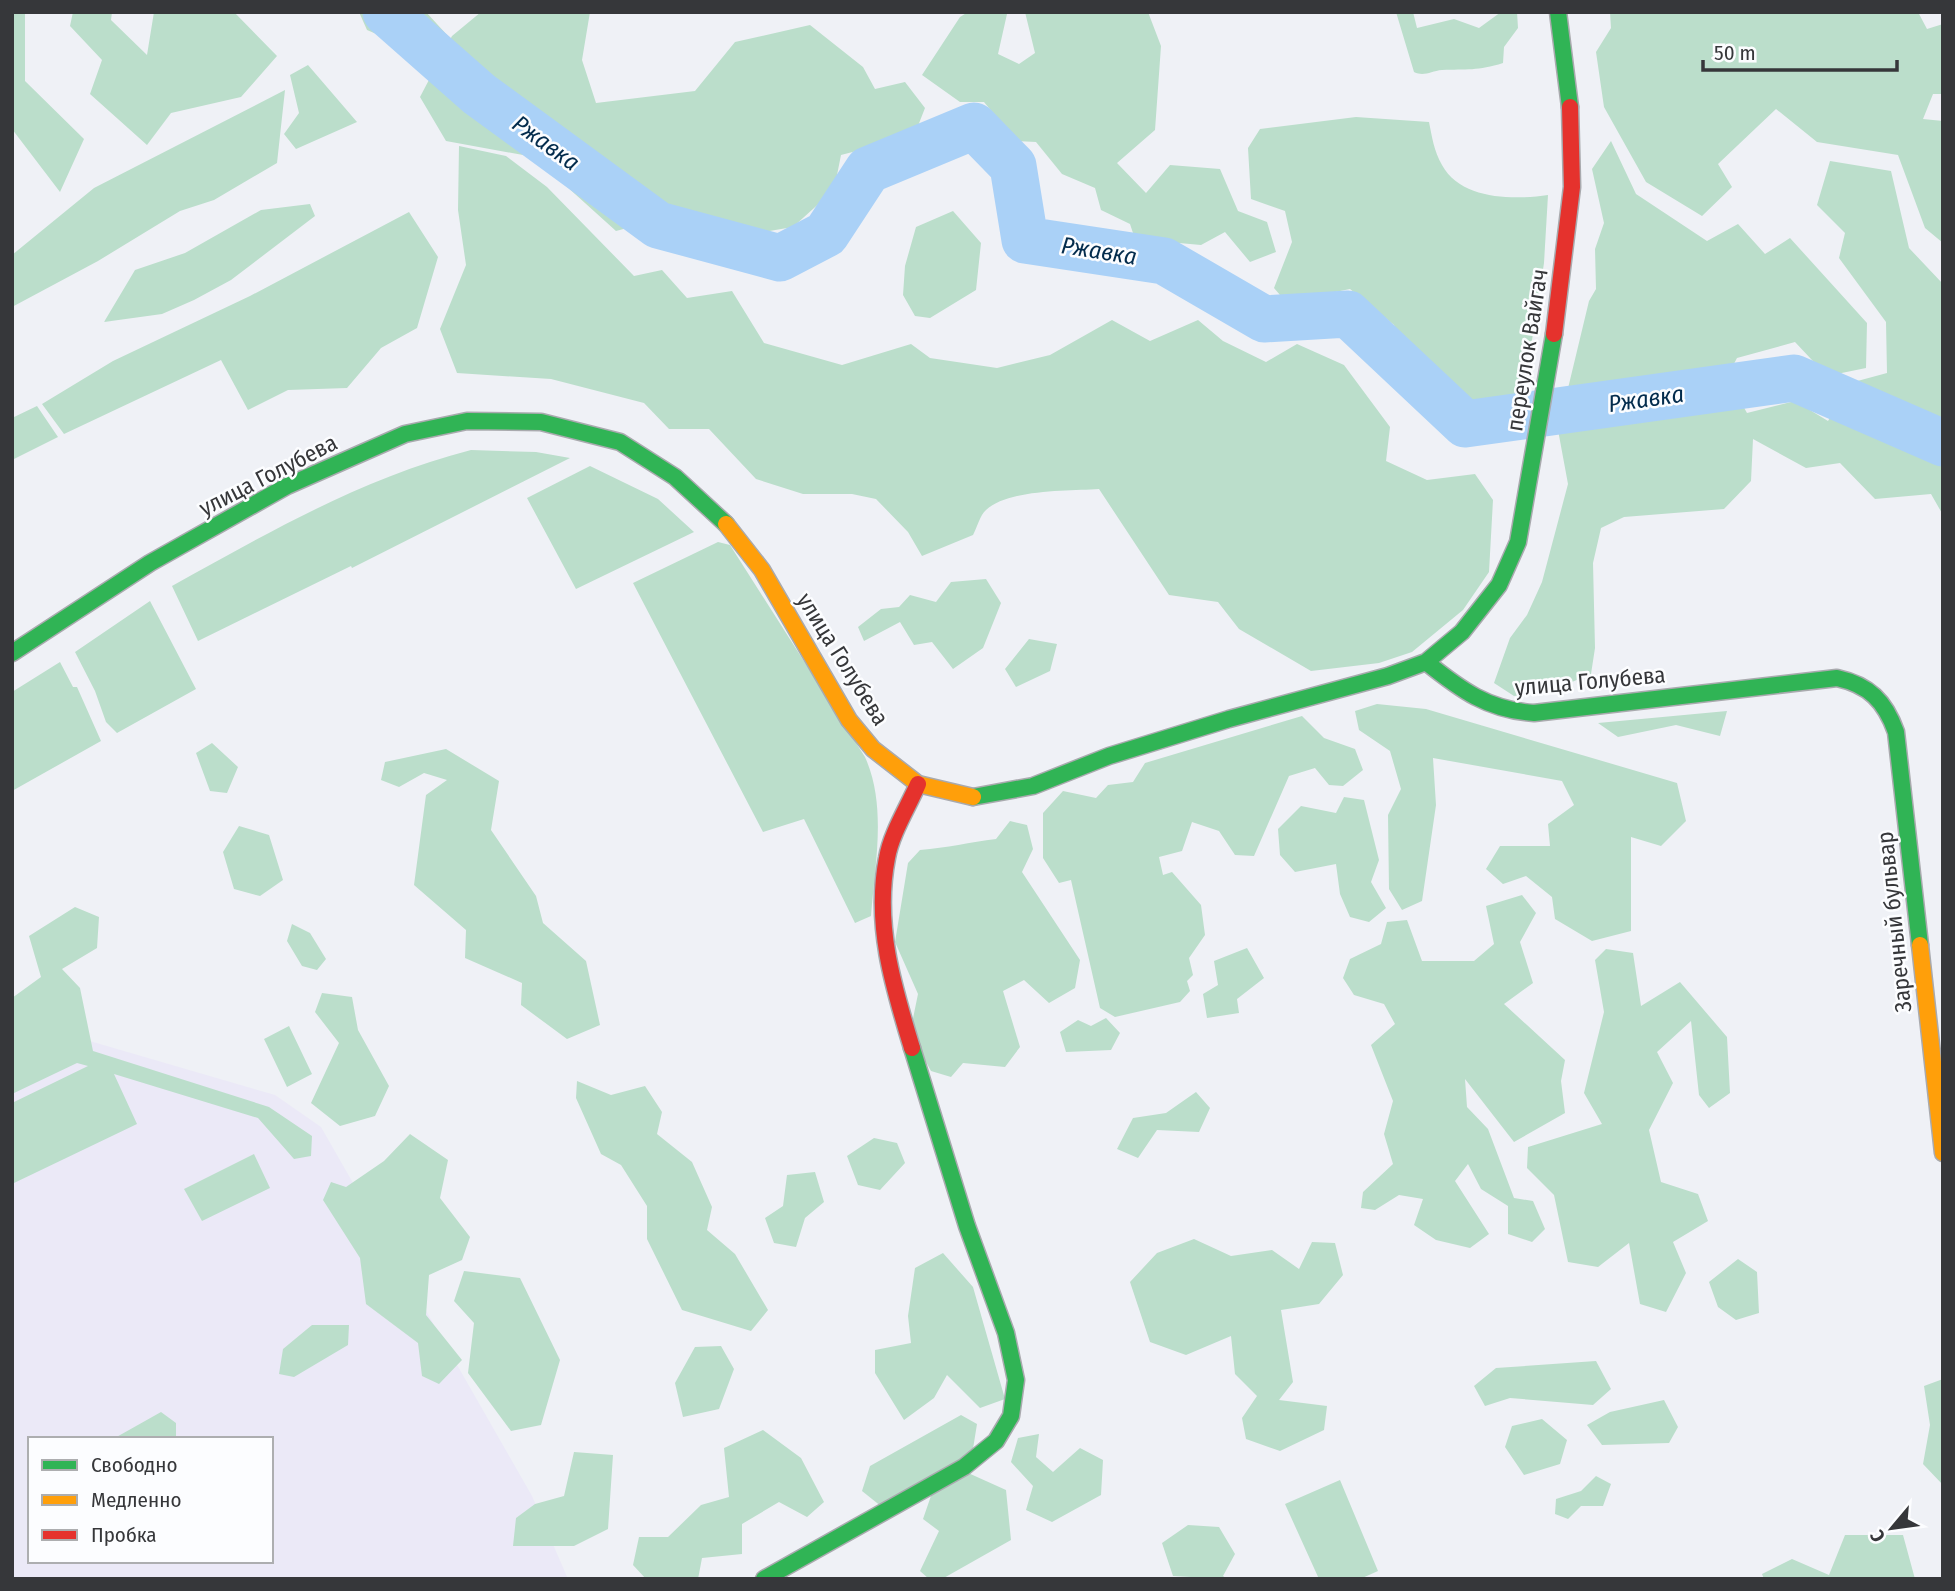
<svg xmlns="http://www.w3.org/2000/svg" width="1955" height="1591" font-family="'Fira Sans Condensed',sans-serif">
<rect width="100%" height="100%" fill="#eff1f6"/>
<!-- education -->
<path fill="#ebe9f7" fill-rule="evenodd" d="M76 1037 275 1095 321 1127 532 1496 568 1579H12V1069ZM30 1439H271V1561H30Z"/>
<!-- green -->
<path fill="#bbdecb" d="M12 12H25V81L84 139 60 192 12 129Z
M73 12H112L111 20 147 55 154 12H234L277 56 241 97 171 113 147 145 90 94 102 60 70 26Z
M359 12H426L448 36 432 65 414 62 393 31 381 36 367 30Z
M481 12H590L582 60 596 103 695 91 735 42 810 25 863 67 875 89 905 82 925 108 914 136 841 155 834 190 793 227 741 236 722 226 681 242 642 224 616 231 534 157 446 141 420 97 452 36Z
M968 12 1007 14 998 54 1019 64 1035 53 1025 12H1148L1161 46 1155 130 1117 163 1146 193 1170 165 1220 169 1238 211 1267 222 1276 252 1250 262 1225 232 1201 245 1135 239 1130 224 1101 210 1095 188 1062 174 1036 142 1016 141 984 102H960L922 75 960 17Z
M1396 12H1413L1417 28 1454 19 1479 28 1501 12H1517L1518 28 1504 47 1503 63C1478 71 1466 69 1442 70 1431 71 1424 77 1414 72Z
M1610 12H1918L1927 29 1943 24V94H1933L1923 119 1943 121V243L1925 228 1898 155 1817 142 1776 109 1718 164 1732 187 1702 216 1646 182 1604 107 1596 52 1611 28Z
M308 65 357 122 296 149 284 134 299 113 290 75Z
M285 90 277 163 214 200 180 211 98 261 12 307V255L94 188Z
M1356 117 1429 122C1432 137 1434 151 1442 165 1461 200 1514 200 1548 195L1544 263 1532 340 1524 355 1525 383 1497 426 1473 430 1460 397 1435 408 1415 405 1396 374 1403 352 1394 325 1350 289 1286 302 1274 288 1292 242 1285 211 1251 199 1248 148 1260 129Z
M1611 141 1636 194 1707 241 1738 224 1765 254 1790 238 1867 323 1866 368 1827 376 1795 342 1737 358 1727 377 1747 413 1795 401 1828 421 1850 383 1887 373 1886 322 1839 258 1845 233 1817 205 1830 161 1891 171 1909 248 1943 284V515L1931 494 1875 499 1840 463 1806 468 1753 439 1751 481 1724 509 1624 517 1601 528 1593 563 1595 648 1591 674 1548 692 1514 696 1494 683 1510 638 1527 615 1542 582 1568 484 1558 430 1589 301 1596 289 1595 249 1604 223 1592 169Z
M459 146 506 156 547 187 634 276 662 270 687 298 732 291 764 343 842 365 911 344 930 358 997 368 1050 355 1112 320 1150 341 1198 320 1223 341 1266 362 1297 344 1344 365 1390 427 1386 461 1427 480 1475 474 1493 500 1489 572 1463 610 1412 652 1379 663 1311 671 1239 629 1218 602 1169 595 1099 489C1069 491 1009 489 986 510 980 515 977 528 973 535L922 556 908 532 876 499 852 494H803L756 479 709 429H669L644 403 551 379 457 373 440 329 466 265 458 210Z
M310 204 315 216 231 280 194 300 162 314 104 322 135 270 185 253 261 210Z
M953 211 981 243 976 290 930 318 915 316 903 295 905 266 916 227Z
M409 212 438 257 417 328 381 348 347 388 288 390 248 410 221 360 64 434 42 404 113 361 250 296Z
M37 406 58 437 12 460V418Z
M471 450 536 452 570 458 352 568 351 566 198 641 172 586C268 533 362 478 471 450Z
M590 466 658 499 694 532 576 589 527 498Z
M718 542 730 545 865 757C887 806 875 863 871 916L855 923 804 819 763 832 633 583Z
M986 579 1001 603 983 648 953 669 932 642 914 645 900 622 864 641 858 627 881 609 899 607 910 595 936 602 951 582Z
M150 601 196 689 117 733 106 722 95 691 75 652Z
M1029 639 1057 644 1050 671 1016 687 1005 669Z
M60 662 73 687H77L101 741 12 791V692Z
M1377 704 1426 709 1677 783 1686 821 1661 846 1631 837V931L1592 941 1555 919 1552 897 1526 876 1503 884 1486 869 1500 846H1550L1548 824 1574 805 1562 781 1433 758 1436 805 1422 901 1402 910 1389 889 1388 815 1401 789 1390 751 1359 730 1355 711Z
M1727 711 1720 736 1676 725 1618 737 1598 723Z
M1302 716 1324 738 1355 749 1363 770 1343 786 1329 785 1315 768 1289 776 1254 856 1235 855 1219 831 1192 822 1182 851 1159 857 1163 875 1172 872 1201 905 1205 935 1189 958 1193 975 1187 981 1190 991 1180 1002 1115 1017 1100 1008 1071 880 1059 883 1043 858V813L1063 791 1096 798 1108 785 1133 782 1145 763Z
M212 743 238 767 227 793 210 791 196 753Z
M446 749 499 781 491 830 536 896 543 923 586 961 600 1025 567 1039 521 1005 522 983 465 958 466 930 414 885 426 795 447 780 424 773 399 787 381 780 385 762Z
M1344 797 1364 800 1379 860 1371 882 1386 908 1369 922 1350 917 1340 894 1336 864 1295 872 1280 855 1278 829 1301 806 1336 813Z
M1010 821 1027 825 1033 849 1022 872 1080 960 1075 988 1049 1003 1024 980 1003 991 1020 1047 1005 1067 963 1063 951 1077 931 1071 910 1033 918 994 895 942 908 863 920 850C947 848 970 842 996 839Z
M239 826 269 835 283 880 260 896 234 889 223 852Z
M1522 895 1536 913 1520 942 1533 983 1504 1004 1565 1060 1561 1081 1565 1113 1514 1142 1465 1079 1467 1107 1488 1129 1514 1198 1533 1201 1545 1229 1532 1242 1508 1234V1206L1481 1189 1468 1164 1455 1181 1489 1234 1470 1248 1436 1240 1414 1225 1423 1199 1399 1195 1375 1210 1361 1208 1363 1192 1393 1164 1384 1134 1393 1101 1371 1045 1395 1024 1384 1004 1354 995 1343 978 1350 959 1381 944 1387 922 1407 920 1422 961H1474L1494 944 1486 906Z
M75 907 99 917 97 948 62 969 80 988 93 1051 269 1107 312 1136 311 1156 294 1159 258 1118 114 1074 137 1124 14 1183 12 1103 88 1066 77 1063 12 1094V998L41 977 29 936Z
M292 924 310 933 326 959 317 970 302 966 287 941Z
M1247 948 1264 978 1237 999 1239 1013 1207 1018 1203 994 1218 985 1214 961Z
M1606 949 1633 953 1641 1006 1680 982 1727 1037 1730 1093 1709 1108 1699 1095 1691 1021 1657 1052 1673 1083 1649 1130 1661 1182 1698 1194 1708 1221 1673 1242 1686 1273 1666 1312 1640 1304 1629 1243 1598 1267 1568 1262 1554 1195 1527 1168 1528 1147 1602 1124 1584 1093 1604 1012 1595 960Z
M322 993 352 997 358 1030 389 1086 375 1116 340 1126 311 1103 339 1043 315 1012Z
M1106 1018 1120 1033 1111 1050 1066 1052 1060 1032 1078 1020 1091 1026Z
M289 1026 312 1074 287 1087 264 1039Z
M577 1081 611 1095 645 1086 662 1112 657 1134 692 1162 712 1207 707 1230 735 1254 768 1310 751 1331 682 1310 647 1239V1206L621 1165 601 1154 576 1098Z
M1196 1092 1210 1108 1199 1132 1157 1130 1138 1158 1117 1149 1133 1118 1166 1113Z
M410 1134 448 1160 440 1198 470 1237 462 1260 429 1275 426 1315 462 1360 439 1384 422 1376 418 1343 366 1304 360 1258 323 1200 331 1182 346 1187 384 1161Z
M874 1138 897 1143 905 1163 880 1190 858 1185 847 1156Z
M254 1154 270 1188 202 1221 184 1189Z
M815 1172 824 1202 805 1218 796 1247 774 1243 765 1218 783 1206 787 1175Z
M1194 1239 1231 1256 1272 1250 1299 1269 1312 1242 1335 1243 1343 1275 1319 1304 1281 1310 1293 1382 1279 1400 1327 1406 1324 1430 1280 1451 1246 1439 1242 1418 1257 1396 1235 1374 1231 1336 1186 1355 1150 1342 1130 1282 1157 1253Z
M943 1253 973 1287 1005 1399 980 1408 947 1375 934 1398 904 1420 875 1373V1350L911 1343 908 1316 915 1268Z
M1738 1259 1757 1272 1759 1313 1736 1320 1718 1307 1709 1282Z
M464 1271 520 1278 560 1360 541 1425 511 1431 468 1373 474 1323 454 1301Z
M312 1325H349L348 1345 294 1377 279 1374 283 1349Z
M721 1346 734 1369 719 1409 683 1417 675 1383 695 1347Z
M1596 1361 1611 1389 1593 1405 1510 1398 1485 1406 1474 1386 1496 1368Z
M1943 1379V1485L1923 1464 1930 1425 1924 1386Z
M1664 1400 1678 1427 1669 1443 1602 1445 1587 1425 1610 1412Z
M161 1412 176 1423V1439H113Z
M961 1415 977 1424 972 1455 882 1507 862 1491 870 1466Z
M1542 1419 1567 1440 1560 1464 1524 1475 1505 1447 1512 1426Z
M763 1430 801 1458 824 1502 807 1517 779 1502 742 1524V1554L702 1558 698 1579H646L633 1565 639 1537H668L701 1505 729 1497 724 1448Z
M1039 1434 1036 1457 1053 1472 1080 1448 1103 1460 1101 1495 1052 1522 1026 1510 1033 1486 1011 1462 1018 1438Z
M574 1452 613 1455 608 1529 574 1546H513L516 1518 535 1504 564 1496Z
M966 1472 1006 1490 1011 1540 942 1579H929L920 1571 939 1531 923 1519 933 1490Z
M1596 1476 1611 1484 1603 1506H1581L1568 1519 1555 1514 1556 1499 1581 1491Z
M1340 1480 1378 1571 1360 1579H1319L1285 1504Z
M1188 1525 1219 1527 1235 1554 1223 1576 1227 1579 1173 1576 1162 1543Z
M1845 1535H1903L1915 1579H1764L1762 1574 1792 1559 1829 1575Z"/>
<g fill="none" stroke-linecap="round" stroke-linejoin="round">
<!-- river -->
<path stroke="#aad1f7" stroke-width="47" d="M386 12 479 94 658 225 780 258 826 234 868 170 974 126 1013 166 1025 240 1164 261 1264 319 1348 314 1465 424 1794 378 1943 443"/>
<!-- fast casing -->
<g stroke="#a9aaae" stroke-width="19">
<path id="fast" d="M1558 12 1570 107
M12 653 150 563 287 486 405 434 467 421 541 422 620 442 675 477 726 524
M1426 662C1461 690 1488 710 1534 713L1837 678C1869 685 1885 701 1896 732L1920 945
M973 797 1033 786 1109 756 1229 719 1388 676 1426 662 1462 632 1499 585 1518 542 1554 334
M764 1579 964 1467 996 1441 1011 1416 1016 1380 1006 1333 967 1226 912 1048"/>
</g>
<!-- slow casing -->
<g stroke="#a9aaae" stroke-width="19">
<path id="slow" d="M726 524 762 570 849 720 873 749 918 784 973 797
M1920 945 1943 1153"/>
</g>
<!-- jam casing -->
<g stroke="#a9aaae" stroke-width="19">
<path id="jam" d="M1554 334 1572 187 1570 107
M912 1048C893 986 874 924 887 858 891 834 908 807 918 784"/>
</g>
<!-- fast -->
<use href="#fast" stroke="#30b455" stroke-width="16"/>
<!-- slow -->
<use href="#slow" stroke="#ff9f0a" stroke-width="16"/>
<!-- jam -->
<use href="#jam" stroke="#e5322d" stroke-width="16"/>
</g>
<g text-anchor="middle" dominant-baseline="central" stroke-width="5" stroke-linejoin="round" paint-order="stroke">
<!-- street labels -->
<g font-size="23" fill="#36373a" stroke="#fcfdff">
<text transform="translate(1527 350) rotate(-81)">переулок Вайгач</text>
<text transform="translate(268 475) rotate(-27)">улица Голубева</text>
<text transform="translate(843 659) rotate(58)">улица Голубева</text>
<text transform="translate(1590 681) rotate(-5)">улица Голубева</text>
<text transform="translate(1894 922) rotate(-96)">Заречный бульвар</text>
</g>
<!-- water labels -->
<g font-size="24" font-style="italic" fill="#032c4d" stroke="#fcfdff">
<text transform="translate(546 143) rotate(36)">Ржавка</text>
<text transform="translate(1099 251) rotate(9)">Ржавка</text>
<text transform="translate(1646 399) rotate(-8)">Ржавка</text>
</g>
</g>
<!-- border -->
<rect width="1955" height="1591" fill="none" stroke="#36373a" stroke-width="28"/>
<!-- legend -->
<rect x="28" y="1437" width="245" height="126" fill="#fcfdff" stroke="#adaeb0" stroke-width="2"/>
<rect x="42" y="1460" width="35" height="10" fill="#30b455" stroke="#adaeb0" stroke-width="2"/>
<text x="91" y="1472" font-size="21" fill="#36373a">Свободно</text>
<rect x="42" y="1495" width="35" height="10" fill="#ff9f0a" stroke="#adaeb0" stroke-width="2"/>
<text x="91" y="1507" font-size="21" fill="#36373a">Медленно</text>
<rect x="42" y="1530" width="35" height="10" fill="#e5322d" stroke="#adaeb0" stroke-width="2"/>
<text x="91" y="1542" font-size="21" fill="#36373a">Пробка</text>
<!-- north arrow -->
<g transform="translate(1892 1528) rotate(241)" stroke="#fcfdff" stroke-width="5" paint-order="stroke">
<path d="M0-5L12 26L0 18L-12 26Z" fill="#36373a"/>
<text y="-10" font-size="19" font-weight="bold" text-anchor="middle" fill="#36373a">С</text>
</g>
<!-- scale -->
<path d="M1703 60v10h194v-10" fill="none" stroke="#36373a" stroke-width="3.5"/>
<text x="1714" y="60" font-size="21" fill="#36373a" stroke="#fcfdff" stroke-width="5" paint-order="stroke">50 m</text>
</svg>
